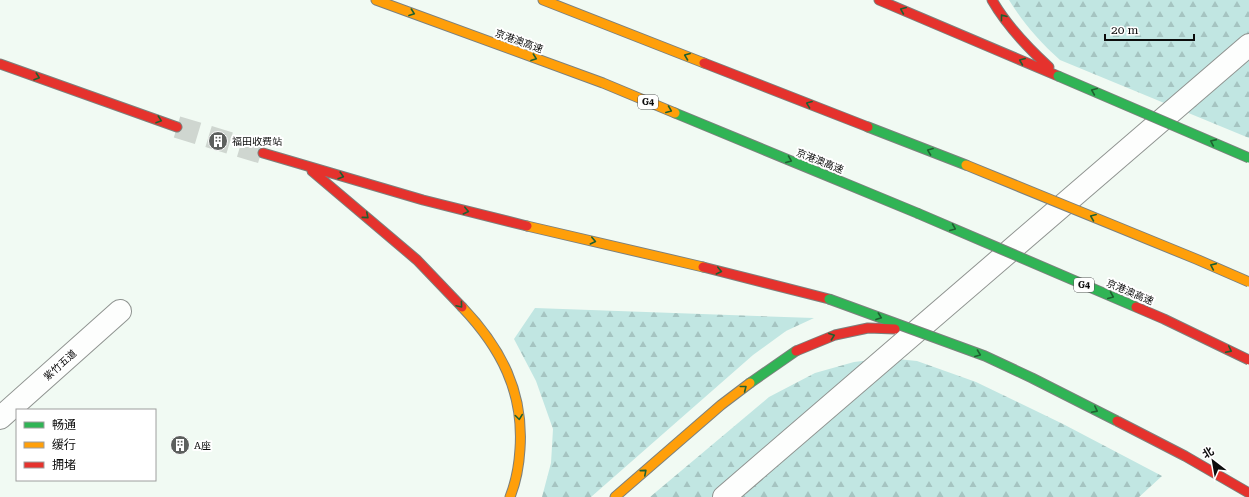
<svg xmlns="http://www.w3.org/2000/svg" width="1249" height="497" font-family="'Roboto Serif','Noto Sans SC',serif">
<defs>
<pattern id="forest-firs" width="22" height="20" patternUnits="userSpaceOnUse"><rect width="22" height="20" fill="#c1e6e2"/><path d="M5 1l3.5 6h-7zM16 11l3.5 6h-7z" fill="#a5c4c1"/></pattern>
</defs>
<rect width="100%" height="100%" fill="#f1faf3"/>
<!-- forest -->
<path fill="url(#forest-firs)" d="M1009 0H1249V138L1060 60C1039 41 1024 24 1009 0Z
M535 308 814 318 786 331 753 355 591 497H542L551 463 553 429 536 381 514 339Z
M888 358 917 361 976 382 1063 424 1162 476 1139 497H650L769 397 815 373 854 362Z"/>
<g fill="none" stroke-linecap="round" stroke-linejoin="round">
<!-- highway-tunnel -->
<path stroke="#cfd6d0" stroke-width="22" stroke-dasharray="22 11" stroke-linecap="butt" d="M177 127 263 153"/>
<!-- street casing -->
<g stroke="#8f9390" stroke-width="24">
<path id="street" d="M0 418 120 311
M724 497 1249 45"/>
</g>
<!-- fast casing -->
<g stroke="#7c807d" stroke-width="11">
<path id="fast" d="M675 113 917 213
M868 127 966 165
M750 383 796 351"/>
</g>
<!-- slow casing -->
<g stroke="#7c807d" stroke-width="11">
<path id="slow" d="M376 0 603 83 675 113
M543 0 704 63
M527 226 703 267
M462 307C501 348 524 392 520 449 519 466 516 482 510 497
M615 497 721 405 750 383"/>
</g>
<!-- jam casing -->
<g stroke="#7c807d" stroke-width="11">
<path id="jam" d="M879 0 1058 76
M992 0C1007 26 1027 47 1049 67
M704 63 868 127
M0 64 177 127
M263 153 423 200 527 226
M312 171 417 260 462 307
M703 267 829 299"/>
</g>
<!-- street -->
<use href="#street" stroke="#fdfefd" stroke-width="22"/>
<!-- fast -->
<use href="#fast" stroke="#30b455" stroke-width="9"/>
<!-- slow -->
<use href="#slow" stroke="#ff9f0a" stroke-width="9"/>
<!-- jam -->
<use href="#jam" stroke="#e5322d" stroke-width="9"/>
<!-- fast-bridge casing -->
<g stroke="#7c807d" stroke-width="11" stroke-linecap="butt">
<path id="fast-bridge" d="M1058 76 1249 158
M917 213 1136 307
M829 299 985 356 1032 378 1117 421"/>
</g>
<!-- slow-bridge casing -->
<g stroke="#7c807d" stroke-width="11" stroke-linecap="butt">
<path id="slow-bridge" d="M966 165 1196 259 1249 282"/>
</g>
<!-- jam-bridge casing -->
<g stroke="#7c807d" stroke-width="11" stroke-linecap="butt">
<path id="jam-bridge" d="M1136 307 1164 319 1249 360
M796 351 835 335 868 328 895 329
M1117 421 1185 456 1249 493"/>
</g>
<!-- fast-bridge -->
<use href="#fast-bridge" stroke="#30b455" stroke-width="9"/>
<!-- slow-bridge -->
<use href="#slow-bridge" stroke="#ff9f0a" stroke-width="9"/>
<!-- jam-bridge -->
<use href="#jam-bridge" stroke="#e5322d" stroke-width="9"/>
</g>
<!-- one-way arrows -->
<defs><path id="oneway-chevron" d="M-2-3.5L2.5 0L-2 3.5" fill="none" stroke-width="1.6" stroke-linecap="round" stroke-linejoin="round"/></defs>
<g stroke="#1e6030">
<use href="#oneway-chevron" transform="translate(903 10) rotate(-157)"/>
<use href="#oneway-chevron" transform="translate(412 13) rotate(20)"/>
<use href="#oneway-chevron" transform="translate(1003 17) rotate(-128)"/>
<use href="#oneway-chevron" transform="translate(687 56) rotate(-159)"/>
<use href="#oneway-chevron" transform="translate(534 58) rotate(20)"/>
<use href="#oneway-chevron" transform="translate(1022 61) rotate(-157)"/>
<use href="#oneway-chevron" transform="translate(37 77) rotate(19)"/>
<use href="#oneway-chevron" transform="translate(1094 91) rotate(-157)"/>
<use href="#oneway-chevron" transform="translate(809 104) rotate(-159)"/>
<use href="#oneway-chevron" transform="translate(669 110) rotate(22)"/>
<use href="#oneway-chevron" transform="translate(159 120) rotate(19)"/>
<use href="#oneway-chevron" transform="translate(1213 142) rotate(-156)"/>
<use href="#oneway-chevron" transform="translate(930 151) rotate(-159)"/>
<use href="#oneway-chevron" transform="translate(789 160) rotate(22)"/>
<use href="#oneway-chevron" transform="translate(341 176) rotate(17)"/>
<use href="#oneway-chevron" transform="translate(466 211) rotate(13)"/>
<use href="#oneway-chevron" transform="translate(366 216) rotate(40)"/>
<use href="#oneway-chevron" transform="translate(1093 217) rotate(-158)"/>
<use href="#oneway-chevron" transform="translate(953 228) rotate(23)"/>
<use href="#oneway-chevron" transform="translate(593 241) rotate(13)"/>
<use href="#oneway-chevron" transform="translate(1213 266) rotate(-156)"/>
<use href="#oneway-chevron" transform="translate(719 271) rotate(13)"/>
<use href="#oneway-chevron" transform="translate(1111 296) rotate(23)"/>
<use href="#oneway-chevron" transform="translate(460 305) rotate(50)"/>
<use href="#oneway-chevron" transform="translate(879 317) rotate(20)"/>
<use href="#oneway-chevron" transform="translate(832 336) rotate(-20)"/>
<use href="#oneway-chevron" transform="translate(1229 350) rotate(26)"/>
<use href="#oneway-chevron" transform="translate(978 354) rotate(21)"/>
<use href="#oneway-chevron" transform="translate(744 388) rotate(-38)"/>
<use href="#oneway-chevron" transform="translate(1095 410) rotate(27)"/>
<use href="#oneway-chevron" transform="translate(519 417) rotate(82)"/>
<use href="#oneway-chevron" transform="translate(644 472) rotate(-41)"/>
</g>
<!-- icons -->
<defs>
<g id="building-disc" transform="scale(1)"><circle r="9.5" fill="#5c5f5d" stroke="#fff"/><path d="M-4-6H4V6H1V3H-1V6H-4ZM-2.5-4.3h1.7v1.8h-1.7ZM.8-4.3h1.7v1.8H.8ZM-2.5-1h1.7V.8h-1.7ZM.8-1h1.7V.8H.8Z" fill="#fff"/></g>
</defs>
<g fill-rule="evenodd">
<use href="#building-disc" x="218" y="141"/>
<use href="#building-disc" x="180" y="445"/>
</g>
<g text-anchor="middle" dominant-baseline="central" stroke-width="4" stroke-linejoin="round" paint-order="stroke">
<!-- shield labels -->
<g fill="#fff" stroke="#555" stroke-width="1">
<rect x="638" y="95" width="20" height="14" rx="3"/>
<rect x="1074" y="278" width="20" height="14" rx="3"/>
</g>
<g font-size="9" font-weight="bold" fill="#0c0c0c">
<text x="648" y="102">G4</text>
<text x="1084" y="285">G4</text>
</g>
<!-- street labels -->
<g font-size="10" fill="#0c0c0c" stroke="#fff">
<text transform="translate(519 41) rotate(20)">京港澳高速</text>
<text transform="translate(820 161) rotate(22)">京港澳高速</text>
<text transform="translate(1130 292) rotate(23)">京港澳高速</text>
<text transform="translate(60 365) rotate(-42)">紫竹五道</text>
</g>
<!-- poi labels -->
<g font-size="10" fill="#0c0c0c" stroke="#fff" text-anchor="start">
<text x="232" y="141">福田收费站</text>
<text x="194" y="445">A座</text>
</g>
</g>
<!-- legend -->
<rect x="16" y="409" width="140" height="72" fill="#ffffff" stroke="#9e9e9e"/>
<rect x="24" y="422" width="20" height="6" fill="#30b455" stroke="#9e9e9e"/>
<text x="52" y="429" font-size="12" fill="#0c0c0c">畅通</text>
<rect x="24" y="442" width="20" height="6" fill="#ff9f0a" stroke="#9e9e9e"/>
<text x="52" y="449" font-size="12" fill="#0c0c0c">缓行</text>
<rect x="24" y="462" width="20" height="6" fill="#e5322d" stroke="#9e9e9e"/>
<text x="52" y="469" font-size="12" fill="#0c0c0c">拥堵</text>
<!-- north arrow -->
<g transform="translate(1213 461) rotate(329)" stroke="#ffffff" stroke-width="3" paint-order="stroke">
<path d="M0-3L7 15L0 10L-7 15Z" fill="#0c0c0c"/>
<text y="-6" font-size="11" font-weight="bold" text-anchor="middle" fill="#0c0c0c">北</text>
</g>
<!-- scale -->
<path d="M1105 34v6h89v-6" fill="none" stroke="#0c0c0c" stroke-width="2"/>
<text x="1111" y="34" font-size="12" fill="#0c0c0c" stroke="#ffffff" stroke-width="3" paint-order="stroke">20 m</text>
</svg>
